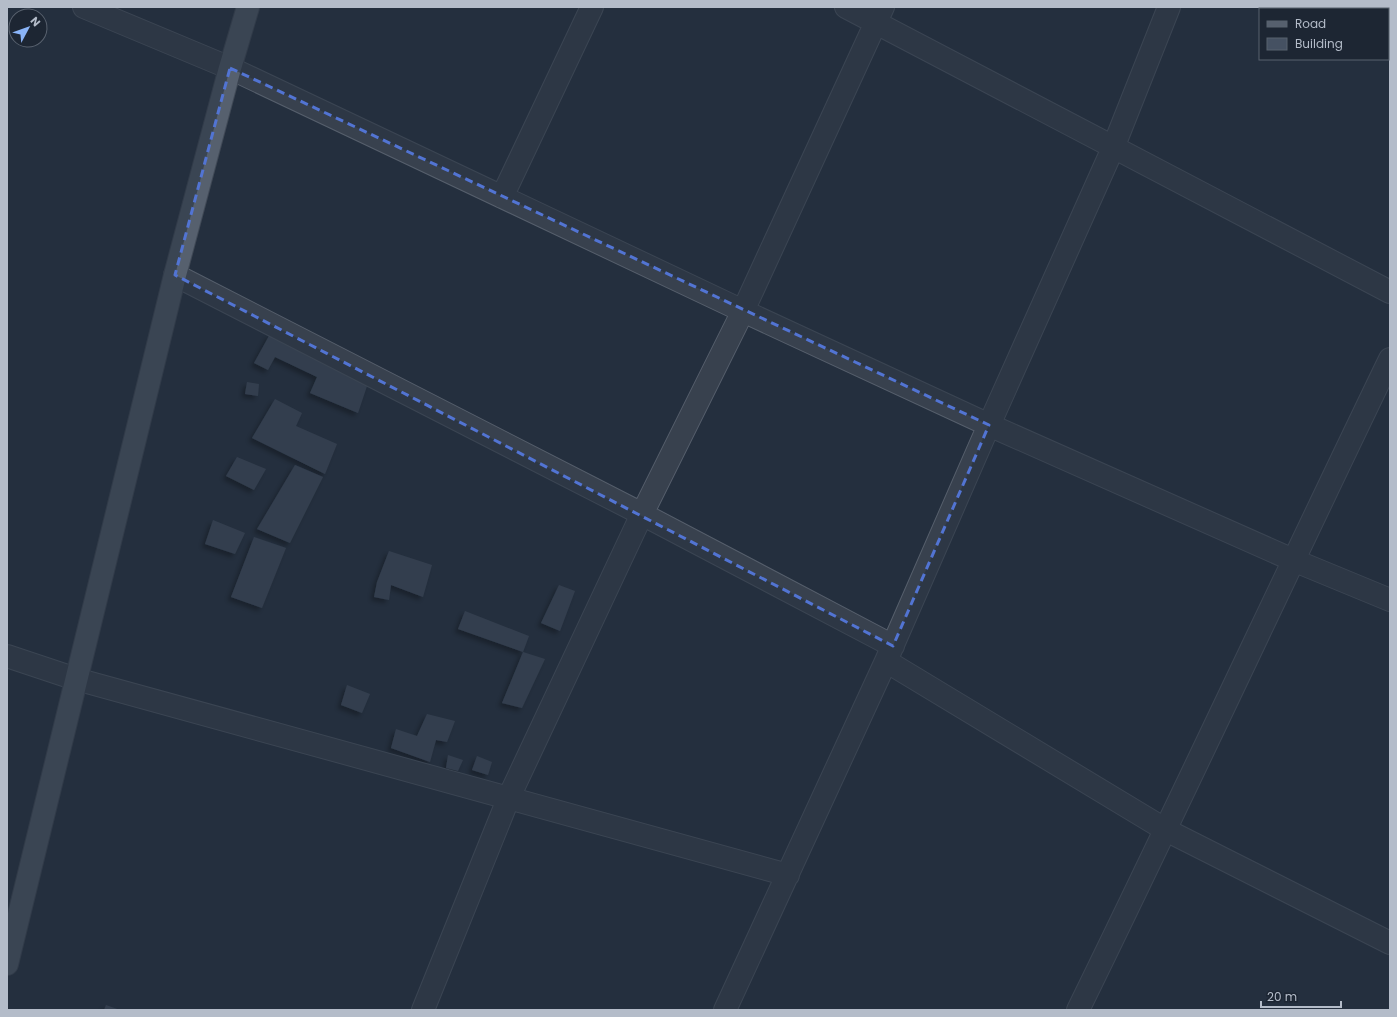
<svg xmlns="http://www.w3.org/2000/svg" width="1397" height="1017" font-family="Poppins,sans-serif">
<defs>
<filter id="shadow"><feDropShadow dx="-3.5" dy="3.5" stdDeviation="2" flood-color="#0009"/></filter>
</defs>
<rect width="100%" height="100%" fill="#242f3e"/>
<!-- building -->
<path fill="#455162" filter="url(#shadow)" d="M270 334 368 383 358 413 310 393 317 377 275 357 268 370 254 363Z
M247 382 259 384 258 396 245 394Z
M275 399 302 413 296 426 337 444 325 474 252 438Z
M237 457 266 469 254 490 226 476Z
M295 465 323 477 290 543 257 529Z
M213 520 245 533 235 554 205 544Z
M254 537 286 548 262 608 231 597Z
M389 551 432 565 423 597 391 585 389 600 374 597 377 582Z
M559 585 575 591 560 631 541 623Z
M465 611 529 636 523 652 458 629Z
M523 652 545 659 522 708 502 703Z
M347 685 370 694 362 713 341 705Z
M427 714 455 721 447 742 436 740 430 762 391 748 396 729 417 736Z
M448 755 463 760 458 771 446 768Z
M477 756 492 762 488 775 472 770Z
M106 1005 120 1010H104Z"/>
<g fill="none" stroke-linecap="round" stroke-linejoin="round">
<!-- minor casing -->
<g stroke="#565f6c" stroke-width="24">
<path id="minor" d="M84 7 230 68 743 311 989 425 1293 560 1390 600
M846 7 1390 292
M502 197 592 7
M175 275 642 514 893 646
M7 656 76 679 788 875
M886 661 1166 830 1390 943
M423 1010 509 797 642 514 743 311 883 7
M725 1010 886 661 989 425 1113 148 1169 7
M1078 1010C1184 794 1285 576 1390 359"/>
</g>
<!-- major casing -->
<g stroke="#414a57" stroke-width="24">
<path id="major" d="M7 964 175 275 230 68 248 7"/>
</g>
<!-- minor -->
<use href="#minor" stroke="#38414e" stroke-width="22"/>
<!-- major -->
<use href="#major" stroke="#56606e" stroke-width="22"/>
</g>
<!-- marked area -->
<path d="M0 0H1397V1017H0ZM230 68 989 425 893 646 175 275Z" fill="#242f3e" fill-opacity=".55" fill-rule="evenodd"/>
<path fill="none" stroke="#5274d3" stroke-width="3" stroke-dasharray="8 5" stroke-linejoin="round" d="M230 68 989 425 893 646 175 275Z"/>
<!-- border -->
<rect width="1397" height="1017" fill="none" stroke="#b4bcc9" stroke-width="16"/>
<!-- legend -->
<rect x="1259" y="8" width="130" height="52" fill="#1d2633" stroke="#59626f"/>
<rect x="1267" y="21" width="20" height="6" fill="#56606e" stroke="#59626f"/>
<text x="1295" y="28" font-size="12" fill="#b4bcc9">Road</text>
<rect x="1267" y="38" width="20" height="12" fill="#455162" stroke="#59626f"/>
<text x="1295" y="48" font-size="12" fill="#b4bcc9">Building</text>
<!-- north arrow -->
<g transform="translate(28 28) rotate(49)"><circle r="19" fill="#1d2633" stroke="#59626f"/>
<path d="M0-3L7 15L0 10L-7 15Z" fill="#8ab4f8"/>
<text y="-6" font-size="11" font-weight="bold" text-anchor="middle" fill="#b4bcc9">N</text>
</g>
<!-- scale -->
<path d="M1261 1001v6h80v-6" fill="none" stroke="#b4bcc9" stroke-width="2"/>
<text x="1267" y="1001" font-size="12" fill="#b4bcc9" stroke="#1d2633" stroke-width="3" paint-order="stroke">20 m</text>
</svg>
